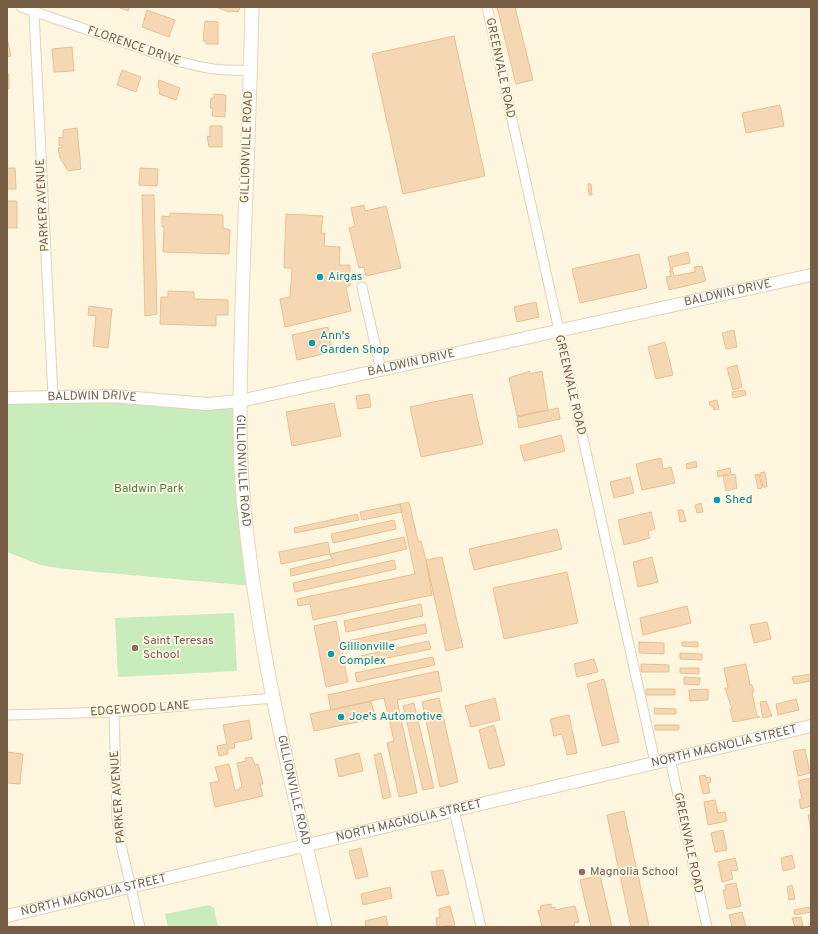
<svg xmlns="http://www.w3.org/2000/svg" width="818" height="934" font-family="Overpass,sans-serif">
<rect width="100%" height="100%" fill="#fef6de"/>
<!-- green -->
<path fill="#c9ecbc" d="M7 399 239 402 252 586 65 569 40 565 7 552Z
M234 613 237 671 118 677 115 618Z
M209 905 214 908 218 927H168L165 914Z"/>
<!-- building -->
<path fill="#f6d7b3" stroke="#eac092" d="M118 7H130L128 11Z
M216 7H240L238 12 230 11V12Z
M497 7H515L533 80 516 84Z
M147 10 175 20 169 37 142 27Z
M205 21 218 22V44H206V41H203Z
M454 36 485 176 403 194 372 54Z
M7 37 11 56 7 57Z
M72 47 74 71 54 72 52 49Z
M122 70 141 77 136 92 117 85Z
M7 74H9V89H7Z
M159 80 180 88 176 100 159 94 160 89 158 87Z
M214 94 226 95 225 117 212 116 213 108H210L211 98H214Z
M780 105 784 126 746 133 742 113Z
M210 126H222V147H209L207 136 210 137Z
M77 128 81 169 68 171 60 158 58 148 62 147V144L59 146V137L63 138V130Z
M7 168H15L16 189H7Z
M140 168 158 169 157 186 139 185Z
M588 184H591L592 195H589Z
M142 195H154L157 314 145 316Z
M7 201H17V228H7Z
M364 205 365 211 386 206 401 268 366 276 364 267 359 268 349 228 355 226 351 208Z
M170 213 223 215V228L230 230 229 254 163 252 164 227H162V216L170 217Z
M286 214 323 216 321 233H325L324 246 340 247 339 265H350V286L346 287 351 311 285 327 280 299 290 297 292 268H284Z
M688 252 690 263 672 267 674 276 695 272 694 267 702 266 706 281 669 290 666 277 672 276 669 271H671L668 257Z
M639 254 647 288 580 303 572 269Z
M168 291 194 292V299L228 300V315H216V326L160 324 161 297H168Z
M536 302 539 317 517 322 514 307Z
M89 306 112 309 108 348 93 346 96 316 88 315Z
M328 327 332 352 297 360 292 335Z
M734 330 737 347 726 349 722 333Z
M665 342 673 375 656 379 648 347Z
M737 365 742 387 733 390 727 368Z
M530 371V374L542 371 548 410 517 416 509 378Z
M745 390 746 395 733 398 732 392Z
M369 394 371 407 358 409 356 396Z
M472 394 483 444 421 457 410 407Z
M717 400 719 409 714 410 713 406H710L709 402Z
M334 403 341 436 292 446 286 412Z
M558 408 560 419 519 428 517 417Z
M561 435 565 451 524 461 520 446Z
M661 458 663 469 671 467 675 483 642 490 636 464Z
M696 461 697 467 687 469 686 464Z
M730 468 731 473 718 477 717 471Z
M765 472 767 487H763L760 473Z
M735 474 737 488 726 491 723 476Z
M759 474 762 488 758 489 755 475Z
M630 477 634 493 614 498 610 482Z
M719 497 720 502 714 503 713 499Z
M409 502 418 541H421L426 560 432 595 313 620 310 604 298 606 297 599 415 574 400 504Z
M701 503 703 512 697 513 695 505Z
M400 504 402 512 362 520 360 512Z
M678 510H683L686 521 680 522Z
M651 512 655 529 648 531 650 538 624 545 618 520Z
M357 514 359 520 295 533 294 528Z
M394 520 396 529 333 543 331 534Z
M557 529 562 549 474 570 469 549Z
M404 537 407 549 291 576 290 569 332 559 330 554Z
M328 542 330 554 281 564 279 552Z
M442 557 463 647 446 651 426 560Z
M652 557 658 582 638 587 633 562Z
M394 560 396 569 295 592 293 583Z
M567 572 578 623 504 639 493 588Z
M421 604 423 616 346 632 344 621Z
M687 606 691 623 643 635 640 618Z
M336 621 348 682 326 687 314 626Z
M767 622 771 639 754 643 750 625Z
M425 624 427 633 350 649 348 641Z
M429 641 431 649 353 665 351 658Z
M639 642 664 643V654L639 653Z
M682 642H698V647L682 646Z
M680 653 702 654V660L680 659Z
M433 657 435 665 357 682 355 673Z
M594 659 598 672 577 677 574 664Z
M641 664 669 665V672H641Z
M746 664 750 685H752L754 692 752 693 757 716 760 717 733 722 730 709H732L725 688H728L724 668Z
M680 668H699V674L680 673Z
M438 671 442 691 397 700 417 793 399 797 387 743 394 741 384 698 331 710 328 695Z
M811 674V681L794 684 792 677Z
M684 677 700 678 699 685 684 684Z
M604 679 619 742 602 746 587 684Z
M646 689H675V695H646Z
M708 689V700L690 701 689 690Z
M439 698 458 782 440 787 422 702Z
M495 698 500 720 471 727 465 706Z
M796 699 799 710 778 715 776 704Z
M766 701 772 716 763 718 760 702Z
M368 702H371L374 712H370L372 719 314 731 310 714Z
M414 703 434 788 423 790 403 706Z
M654 708 676 709V714H655Z
M569 715 577 753 567 755 562 734 554 736 550 719Z
M249 720 252 739 234 743 235 748 228 749V754L219 756 217 746 227 744 223 725Z
M494 725 505 765 489 769 479 730Z
M655 725H679V730H655Z
M805 749 810 773 798 776 793 751Z
M7 752 23 754 20 784 7 783Z
M359 753 363 771 339 777 335 759Z
M381 753 391 797 383 799 374 755Z
M252 757 255 765 258 764 263 784H260L263 796 215 807 210 783 219 781 215 767 229 764 235 790H239V788L242 787 237 763 246 761 245 758Z
M705 775 706 778 710 777 711 782 708 783 710 793 703 794 699 776Z
M811 778V806L801 809 799 800 802 799 798 781Z
M715 800 718 813 725 812 727 821 708 825 704 802Z
M624 811 649 926 645 927H631L607 815Z
M811 814V830L808 815Z
M723 830 727 850 715 852 711 833Z
M361 848 368 876 356 879 349 851Z
M792 855 795 868 783 871 781 858Z
M735 858 738 870 731 871 733 879 722 882 718 862Z
M443 870 449 894 437 896 431 872Z
M600 875 612 927H591L580 880Z
M736 883 741 906 727 909 723 890H726L725 885Z
M792 885 795 899 789 900 787 887Z
M390 887 392 898 363 905 361 894Z
M551 904V908L555 907V910L575 906 579 922 574 923 575 927H542L538 910H541L540 906Z
M450 906 455 925 437 927 436 918 440 917 439 909Z
M809 907 811 912 795 915 794 910Z
M742 912 746 927H732L729 915Z
M386 916 388 927H366L365 921Z
M801 917 803 927H795L792 918Z"/>
<g fill="none" stroke-linecap="round" stroke-linejoin="round">
<!-- minor casing -->
<g stroke="#e2d2b9" stroke-width="11">
<path id="minor" d="M21 7 178 61C205 69 221 71 250 70
M487 7 655 762
M34 13 53 397
M362 287 381 370
M114 712 117 818 121 845 140 927
M7 715 114 712 274 698
M670 759 707 927
M454 810 481 927"/>
</g>
<!-- tertiary casing -->
<g stroke="#e2d2b9" stroke-width="14">
<g id="tertiary">
<path id="s1" d="M7 398 112 396 207 404 240 401 811 275"/>
<path id="s2" d="M7 916 811 726"/>
</g>
</g>
<!-- secondary casing -->
<g stroke="#e8d5b7" stroke-width="15">
<g id="secondary">
<path id="s3" d="M252 7C250 106 245 206 242 305 241 365 238 424 242 483 253 633 291 781 325 927"/>
</g>
</g>
<!-- minor -->
<use href="#minor" stroke="#fff" stroke-width="9"/>
<!-- tertiary -->
<use href="#tertiary" stroke="#fff" stroke-width="12"/>
<!-- secondary -->
<use href="#secondary" stroke="#fff" stroke-width="13"/>
</g>
<!-- markers -->
<g fill="#0f9aa8" stroke="#fff9e6" stroke-width="1.5">
<circle cx="320" cy="277" r="4"/>
<circle cx="312" cy="343" r="4"/>
<circle cx="717" cy="500" r="4"/>
<circle cx="331" cy="654" r="4"/>
<circle cx="341" cy="717" r="4"/>
</g>
<g fill="#8d6e63" stroke="#fff9e6" stroke-width="1.5">
<circle cx="135" cy="648" r="4"/>
<circle cx="582" cy="872" r="4"/>
</g>
<g text-anchor="middle" dominant-baseline="central" stroke-width="3.5" stroke-linejoin="round" paint-order="stroke">
<!-- street labels -->
<g font-size="12" fill="#765d44" stroke="#fff9e6">
<text transform="translate(134 46) rotate(19)">FLORENCE DRIVE</text>
<text transform="translate(500 68) rotate(78)">GREENVALE ROAD</text>
<text transform="translate(247 147) rotate(-88)">GILLIONVILLE ROAD</text>
<text transform="translate(43 205) rotate(-93)">PARKER AVENUE</text>
<text stroke="none"><textPath href="#s1" startOffset="733">BALDWIN DRIVE</textPath></text>
<text stroke="none"><textPath href="#s1" startOffset="409">BALDWIN DRIVE</textPath></text>
<text transform="translate(570 385) rotate(77)">GREENVALE ROAD</text>
<text stroke="none"><textPath href="#s1" startOffset="85">BALDWIN DRIVE</textPath></text>
<text stroke="none"><textPath href="#s3" startOffset="464">GILLIONVILLE ROAD</textPath></text>
<text transform="translate(140 709) rotate(-4)">EDGEWOOD LANE</text>
<text stroke="none"><textPath href="#s2" startOffset="737">NORTH MAGNOLIA STREET</textPath></text>
<text stroke="none"><textPath href="#s3" startOffset="788">GILLIONVILLE ROAD</textPath></text>
<text transform="translate(118 797) rotate(-94)">PARKER AVENUE</text>
<text stroke="none"><textPath href="#s2" startOffset="413">NORTH MAGNOLIA STREET</textPath></text>
<text transform="translate(688 843) rotate(78)">GREENVALE ROAD</text>
<text stroke="none"><textPath href="#s2" startOffset="89">NORTH MAGNOLIA STREET</textPath></text>
</g>
<!-- culture labels -->
<g font-size="12" fill="#0d838f" stroke="#fff9e6" text-anchor="start">
<text x="328" y="277">Airgas</text>
<text x="320" y="336">Ann's<tspan x="320" dy="14">Garden Shop</tspan></text>
<text x="725" y="500">Shed</text>
<text x="339" y="647">Gillionville<tspan x="339" dy="14">Complex</tspan></text>
<text x="349" y="717">Joe's Automotive</text>
</g>
<!-- park labels -->
<g font-size="12" fill="#467d3b" stroke="#fff9e6">
<text x="149" y="489">Baldwin Park</text>
</g>
<!-- education labels -->
<g font-size="12" fill="#785e54" stroke="#fff9e6" text-anchor="start">
<text x="143" y="641">Saint Teresas<tspan x="143" dy="14">School</tspan></text>
<text x="590" y="872">Magnolia School</text>
</g>
</g>
<!-- border -->
<rect width="818" height="934" fill="none" stroke="#765d44" stroke-width="16"/>
</svg>
